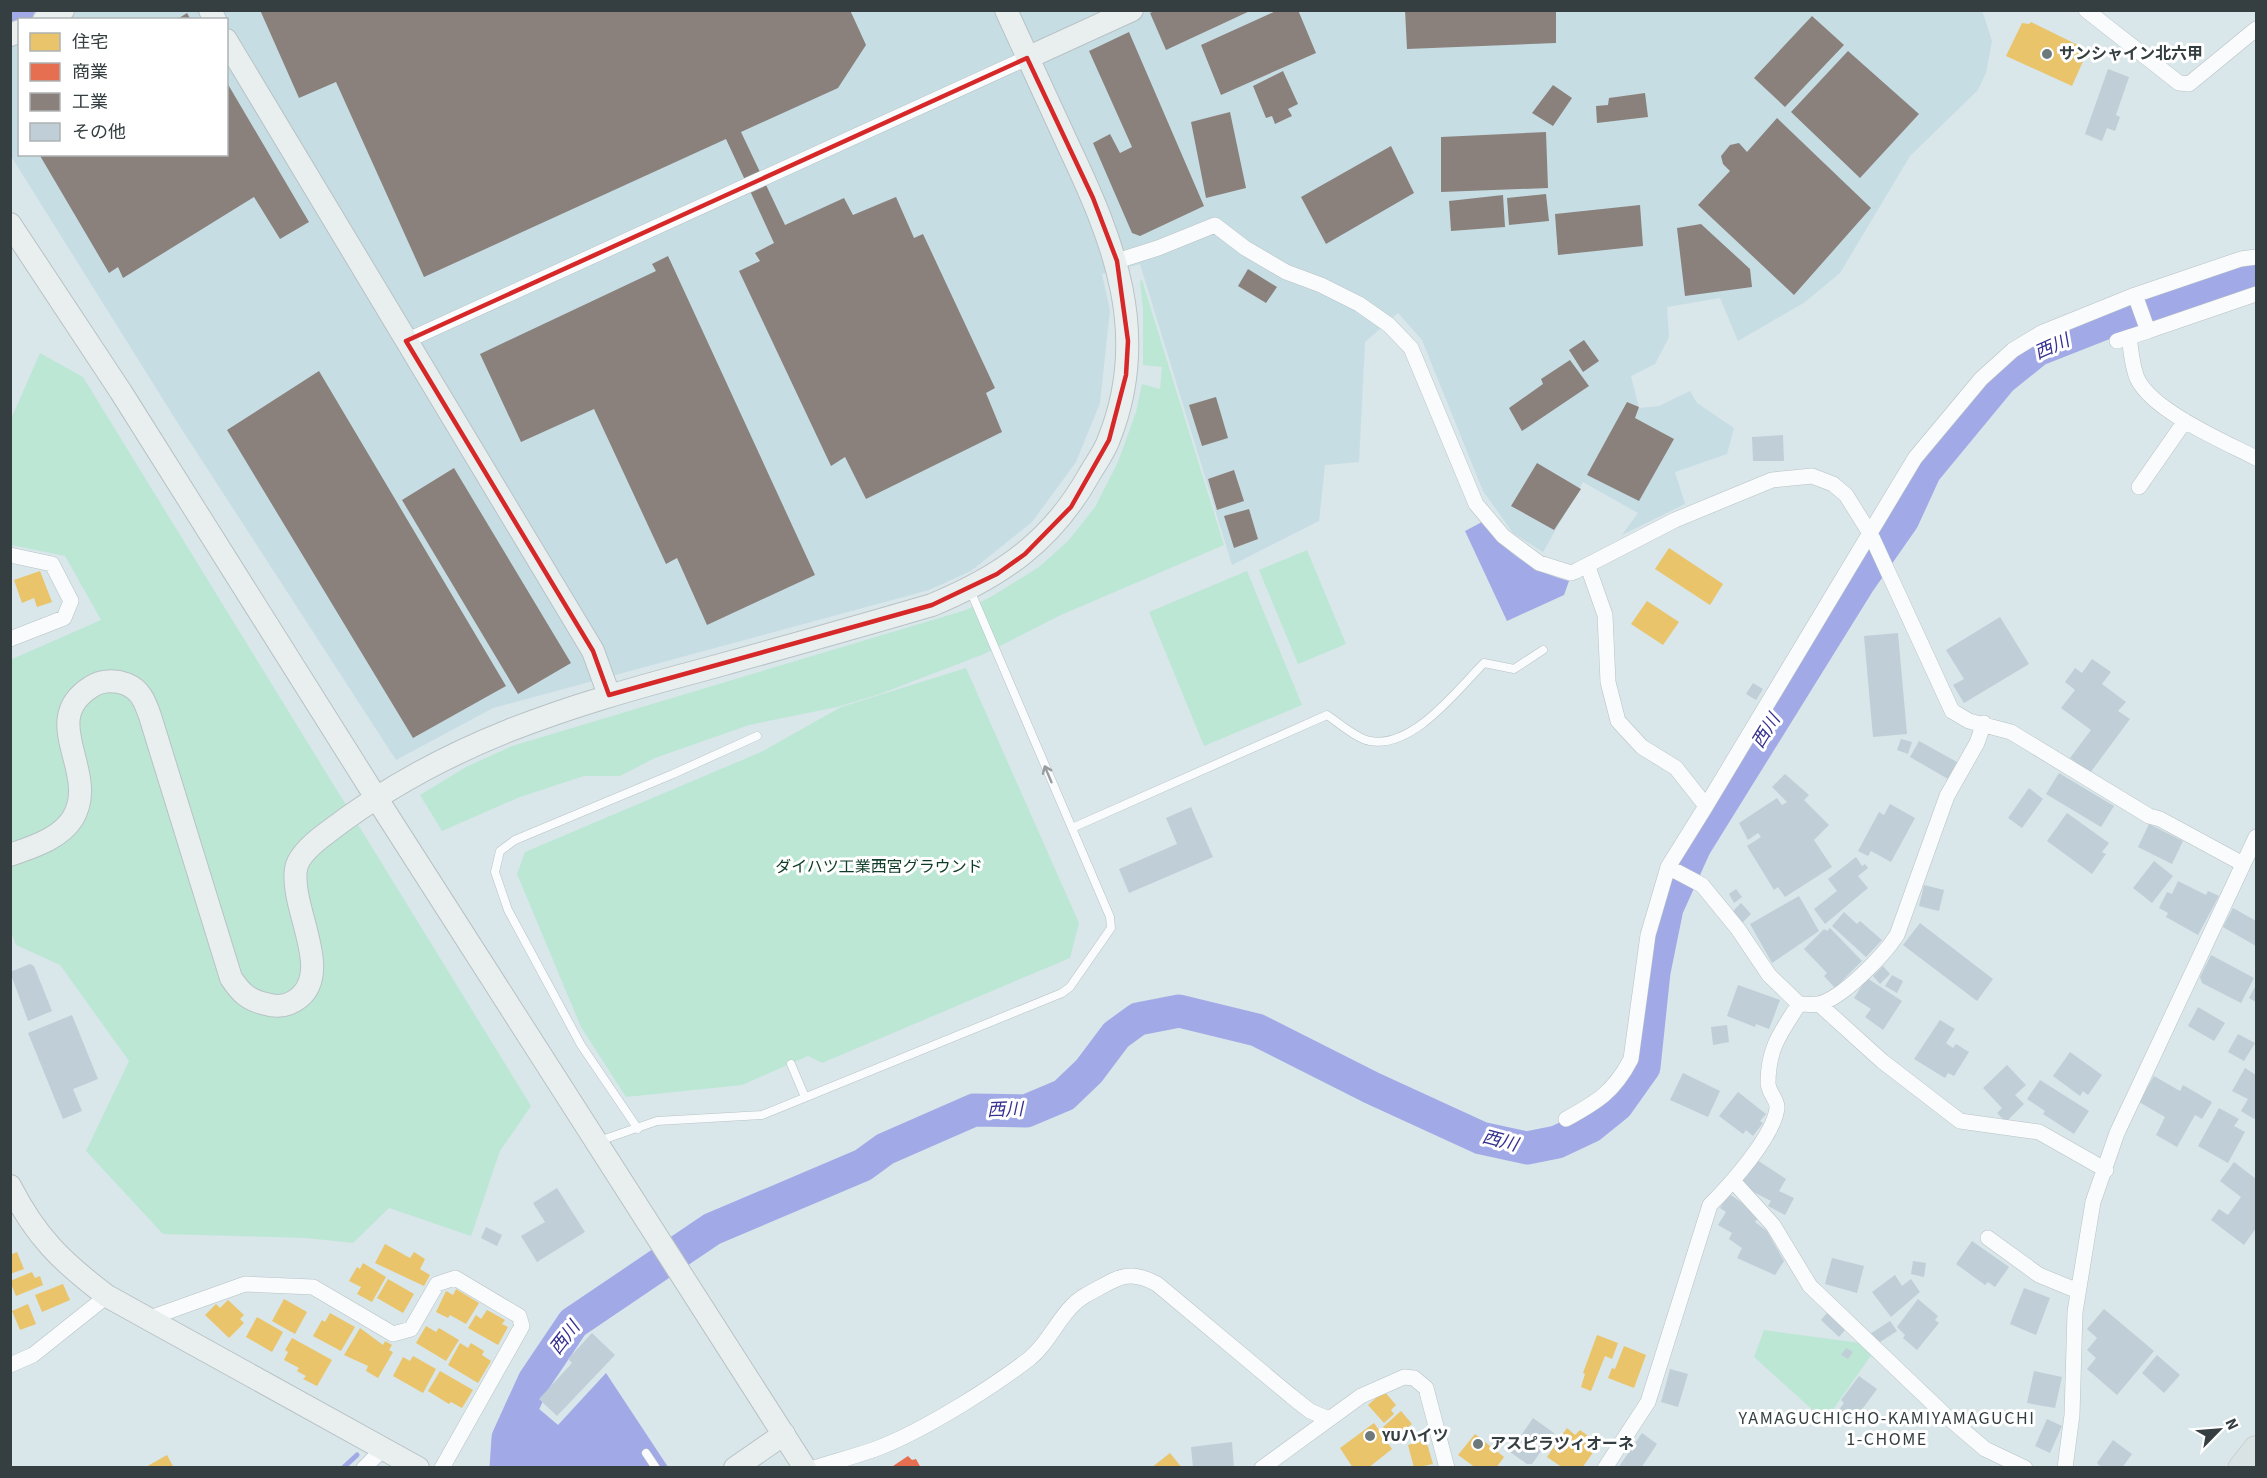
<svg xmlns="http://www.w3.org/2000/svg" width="2267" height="1478" font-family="'Source Sans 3','Noto Sans JP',sans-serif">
<rect width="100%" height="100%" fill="#d9e6ea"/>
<!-- built -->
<path fill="#c7dde4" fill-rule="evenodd" d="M1982 10 1992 41 1986 73 1978 90 1910 156 1840 273 1805 302 1738 341 1720 298 1667 307 1669 337 1655 364 1631 376 1639 408 1659 406 1690 391 1697 403 1734 428 1727 454 1675 472 1685 504 1622 535 1638 513 1583 482 1543 552 1513 533 1483 491 1422 340 1398 313 1365 342 1359 462 1325 465 1319 521 1232 565 1140 264 1102 274 1110 310 1100 403 1076 462 1032 522 971 571 929 590 493 708 396 760 179 425 11 156V11ZM20 20H226V154H20Z"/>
<!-- green -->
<path fill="#bde7d5" d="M1142 280 1224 545 1061 615 984 654 880 694 837 707 749 725 655 758 620 776H584L520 797 442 831 420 795 466 767 512 746 966 610 994 595 1039 567 1068 541 1095 507 1118 462 1136 412 1142 384 1160 389 1162 367 1143 365V309L1140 281Z
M40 353 83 377 531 1106 500 1151 471 1236 389 1208 353 1243 306 1238 163 1234 86 1151 129 1061 60 965 16 945 11 932 10 660 101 620 65 556 11 545V419Z
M1307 550 1346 644 1298 664 1259 570Z
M1247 571 1302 705 1204 746 1149 612Z
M966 668 1079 923 1070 958 822 1063 808 1056 742 1085 626 1097 581 1027 517 874 525 852 761 752 841 707Z
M1764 1330 1860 1343 1872 1354 1825 1421 1754 1357Z"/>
<!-- water -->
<path fill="#a1aae6" d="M1482 522C1504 551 1533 572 1569 581L1564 595 1507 621 1465 531Z
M606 1373 668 1467 520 1468V1435L538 1408 558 1425Z"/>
<!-- homes -->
<path fill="#e9c46a" d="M2031 22 2088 50 2072 86 2006 56 2022 23 2029 24Z
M1669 548 1723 584 1710 605 1655 569Z
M40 571 52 602 37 607 34 598 22 603 14 580Z
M1647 601 1679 622 1663 645 1631 624Z
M385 1244 410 1258 414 1252 425 1259 420 1269 430 1275 424 1286 375 1263Z
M17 1252 24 1269 10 1274V1255Z
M363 1263 386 1277 372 1302 357 1294 361 1287 349 1281 357 1267 360 1269Z
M32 1272 35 1278 40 1276 43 1285 16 1296 10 1281Z
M388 1279 414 1294 403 1313 377 1298Z
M63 1284 70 1300 42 1312 35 1295Z
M456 1289 479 1303 466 1324 450 1315 448 1318 436 1312 446 1291 453 1295Z
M284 1299 307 1312 295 1334 272 1321Z
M228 1300 244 1315 240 1319 244 1323 229 1338 205 1315 216 1304 220 1308Z
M28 1304 36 1324 20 1330 12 1311Z
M487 1310 505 1320 502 1324 508 1327 498 1345 468 1328 476 1315 481 1319Z
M330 1313 355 1327 341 1351 313 1336 322 1320 325 1322Z
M257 1317 283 1332 272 1352 246 1337Z
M426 1326 436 1332 439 1328 459 1340 446 1361 416 1343Z
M360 1328 383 1345 385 1341 392 1345 389 1350 393 1352 378 1378 366 1371 368 1366 344 1355Z
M1597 1335 1618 1343 1612 1359 1605 1356 1591 1391 1581 1387 1585 1374 1583 1373Z
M292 1338 332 1360 317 1386 303 1379 306 1376 297 1371 299 1368 284 1360 288 1352 285 1350Z
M460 1343 468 1348 471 1343 484 1351 482 1355 491 1361 478 1383 448 1365Z
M1624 1346 1646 1355 1634 1388 1608 1378 1612 1368 1615 1369Z
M413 1356 436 1369 423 1393 393 1376 403 1357 410 1361Z
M440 1371 473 1390 462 1408 451 1402 449 1404 428 1391Z
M1384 1391 1396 1405 1391 1410 1394 1414 1384 1423 1368 1405Z
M1401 1411 1412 1424 1407 1428 1411 1433 1398 1444 1383 1427Z
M1374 1423 1392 1449 1368 1468H1353L1340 1448Z
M1567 1428 1575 1435 1580 1430 1599 1444 1582 1468H1563L1547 1457Z
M1475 1434 1504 1457 1496 1468H1476L1458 1455Z
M1426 1440 1433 1464 1414 1468 1408 1445Z
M1170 1453 1182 1468H1151Z
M167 1455 174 1468H144Z"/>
<!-- shops -->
<path fill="#e76f51" d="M908 1456 912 1460 916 1459 921 1468H890Z"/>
<!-- industry -->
<path fill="#8a817c" d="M260 10H850L866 45 838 88 741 132 785 225 844 198 853 215 896 197 914 238 923 234 995 388 986 393 1002 432 866 499 845 457 831 466 739 271 760 261 755 253 774 243 726 139 424 277 336 82 299 98Z
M1156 10H1252L1166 50 1150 13Z
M1278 10H1298L1316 53 1221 95 1201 45Z
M1405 10H1556V43L1407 49Z
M187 13 191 20H176Z
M1812 16 1844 45 1785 107 1754 78Z
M1129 32 1204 206 1140 236 1132 233 1093 143 1110 134 1120 153 1132 147 1089 51Z
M1848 51 1919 114 1860 178 1791 112Z
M1283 71 1298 104 1288 109 1292 116 1275 124 1272 116 1266 118 1253 86Z
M226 81 309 222 280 239 254 197 123 278 118 267 109 273 39 154H226Z
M1553 85 1572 98 1553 126 1532 113Z
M1645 93 1648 117 1597 123 1596 106 1608 105 1609 98Z
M1230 112 1246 188 1206 198 1191 122Z
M1777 118 1871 208 1794 295 1698 205 1730 171 1723 164 1721 156 1730 145 1739 143 1747 152Z
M1546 132 1548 188 1441 192V137Z
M1391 146 1414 193 1326 244 1301 197Z
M1546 194 1549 221 1509 225 1507 198Z
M1503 195 1505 227 1451 231 1449 201Z
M1640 205 1643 246 1558 255 1555 214Z
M1701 224 1750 269 1752 287 1685 296 1677 228Z
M668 256 815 575 707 625 677 558 666 564 594 409 521 442 480 354 656 271 652 264Z
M1248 269 1277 287 1266 303 1238 286Z
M1584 340 1599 361 1583 372 1569 350Z
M1570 360 1589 386 1522 431 1509 408 1543 384 1541 379Z
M319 371 506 686 413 738 227 430Z
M1216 397 1228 438 1202 446 1189 405Z
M1627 402 1639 407 1635 418 1674 439 1639 501 1587 475Z
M1537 463 1581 489 1554 530 1511 506Z
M454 468 571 663 518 694 402 500Z
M1234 470 1244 501 1217 510 1208 479Z
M1249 509 1258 539 1234 548 1224 516Z"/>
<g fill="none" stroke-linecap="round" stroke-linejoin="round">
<!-- stream -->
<path stroke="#a1aae6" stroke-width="5" d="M343 1468 357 1455"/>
<!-- river -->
<path stroke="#a1aae6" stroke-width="33" d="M10 14 18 10
M506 1468 508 1438 534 1381 573 1323 712 1229 863 1165 885 1149 974 1110 1026 1111 1064 1095 1089 1071 1116 1035 1138 1019 1179 1011 1257 1030 1372 1088 1481 1138 1527 1148 1557 1142 1591 1126 1617 1105 1644 1067 1654 972 1667 908 1695 846 1859 582 1903 519 1925 471 2001 379 2037 350 2103 324 2256 274"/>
</g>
<!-- building -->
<path fill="#c0ced7" d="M2108 69 2129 77 2116 115 2120 117 2115 131 2107 128 2102 141 2085 134Z
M1783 435 1784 461H1753L1752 437Z
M2000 617 2029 664 1964 703 1953 685 1964 679 1946 650Z
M1898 633 1907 734 1873 737 1864 636Z
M2092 659 2111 672 2102 684 2126 702 2118 711 2130 719 2090 773 2070 758 2091 730 2061 708 2075 690 2065 682 2075 668 2082 673Z
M1753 683 1763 689 1756 700 1746 694Z
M1901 739 1912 742 1908 754 1897 750Z
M1919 741 1957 762 1948 779 1910 757Z
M2059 773 2114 806 2101 827 2046 794Z
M1785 774 1809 795 1804 800 1829 825 1814 840 1832 867 1785 897 1778 887 1774 890 1747 846 1761 837 1758 833 1748 840 1739 823 1777 798 1782 805 1787 802 1772 787Z
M2029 788 2043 799 2022 828 2008 818Z
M1890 804 1915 818 1891 862 1871 851 1868 856 1858 851 1879 812 1884 815Z
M1191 807 1213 857 1129 893 1119 869 1177 844 1166 818Z
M2067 813 2109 843 2102 852 2106 854 2092 874 2047 841Z
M2149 824 2183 841 2172 864 2138 847Z
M1856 857 1862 866 1865 864 1868 868 1858 876 1868 888 1825 924 1814 909 1837 891 1828 879Z
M2154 861 2173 876 2152 903 2133 888Z
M2178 881 2206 895 2208 891 2219 896 2198 935 2166 917 2168 913 2159 908 2167 892 2172 894Z
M1924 885 1944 890 1939 911 1919 906Z
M1736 889 1742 897 1734 903 1729 894Z
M1799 896 1819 931 1772 963 1750 924Z
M1741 903 1751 914 1741 924 1731 913Z
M2233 908 2256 921V946L2223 927Z
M1844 912 1857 924 1860 921 1882 940 1866 957 1832 926Z
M1920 923 1993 979 1977 1001 1903 945Z
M1830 928 1862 961 1835 988 1824 976 1827 973 1804 949 1824 929 1827 931Z
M2211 955 2254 978 2241 1003 2202 983 2200 977Z
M30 964 34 966 52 1011 28 1021 10 972Z
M1883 966 1890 974 1880 984 1873 976Z
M1892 975 1903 981 1897 993 1885 986Z
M1867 978 1902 1001 1883 1030 1865 1017 1871 1009 1854 998Z
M1738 985 1780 1000 1769 1029 1756 1024 1755 1027 1727 1016Z
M2256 985V1002L2249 998Z
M2198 1007 2225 1023 2214 1041 2188 1026Z
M72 1015 98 1079 73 1089 82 1111 63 1119 28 1033Z
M1940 1020 1955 1029 1946 1043 1953 1048 1956 1044 1969 1052 1954 1076 1948 1073 1945 1078 1914 1059Z
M1727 1025 1729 1042 1713 1045 1711 1027Z
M2238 1034 2255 1043 2244 1061 2228 1052Z
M2070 1052 2102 1075 2088 1095 2083 1091 2080 1096 2053 1076Z
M2007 1065 2026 1085 2015 1095 2024 1104 2006 1122 1997 1113 2002 1108 1983 1088Z
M2245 1068 2256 1075V1115L2254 1119 2241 1111 2248 1099 2232 1091Z
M1683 1073 1720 1091 1708 1117 1670 1100Z
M2154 1076 2180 1091 2183 1085 2212 1102 2202 1119 2195 1115 2177 1147 2156 1135 2165 1117 2139 1102Z
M2040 1080 2089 1111 2074 1134 2043 1114 2045 1111 2027 1099Z
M1738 1092 1766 1114 1760 1121 1763 1123 1753 1136 1746 1130 1743 1134 1719 1116Z
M2219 1108 2239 1119 2234 1126 2245 1132 2228 1163 2198 1146Z
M1757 1160 1786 1179 1779 1191 1794 1198 1785 1215 1768 1206 1771 1201 1738 1184Z
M2234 1162 2256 1179V1228L2244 1245 2211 1220 2219 1209 2228 1215 2241 1197 2220 1181Z
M557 1188 585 1232 537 1262 521 1236 545 1222 533 1203Z
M1729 1194 1741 1202 1757 1219 1755 1222 1767 1231 1784 1261 1775 1275 1737 1258 1742 1248 1729 1239 1732 1233 1718 1225 1726 1212 1720 1208Z
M486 1227 502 1235 497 1246 481 1238Z
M1972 1241 2009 1267 1995 1287 1988 1282 1985 1285 1956 1264Z
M1832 1258 1864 1266 1857 1293 1825 1284Z
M1913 1261 1926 1263 1924 1277 1911 1274Z
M1895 1275 1902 1286 1911 1279 1920 1292 1891 1317 1872 1292Z
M2024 1288 2050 1298 2036 1335 2010 1324Z
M1918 1299 1938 1316 1935 1320 1939 1323 1917 1350 1903 1338 1905 1335 1897 1327Z
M2104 1309 2154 1351 2117 1395 2087 1369 2096 1358 2087 1350 2097 1338 2087 1329Z
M1827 1313 1845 1330 1839 1337 1821 1320Z
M1890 1321 1897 1331 1877 1344 1870 1334Z
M592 1333 615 1355 557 1416 539 1399 572 1363 568 1359Z
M1846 1348 1853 1352 1848 1359 1841 1355Z
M2157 1355 2180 1375 2164 1393 2142 1373Z
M1670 1369 1688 1374 1678 1407 1661 1402Z
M2034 1371 2062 1377 2055 1408 2027 1403Z
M1859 1376 1877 1389 1852 1423 1837 1412 1844 1403 1841 1400Z
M1533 1418 1554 1433 1532 1464H1527L1510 1452Z
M2047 1419 2062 1426 2050 1453 2035 1446Z
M1642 1433 1657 1444 1641 1468H1618Z
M2113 1440 2132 1454 2122 1468H2102L2097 1463Z
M1232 1442 1234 1468H1193L1191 1447Z"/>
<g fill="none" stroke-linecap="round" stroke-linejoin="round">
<!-- lane casing -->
<g stroke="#b8c2c5" stroke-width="9">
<path id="lane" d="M1072 828 1327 715C1339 723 1357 739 1370 741 1413 749 1457 690 1484 663L1514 669 1543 650
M791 1064 805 1097
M638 1129 581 1045 508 910 495 872 500 851 515 840 673 774 757 736
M599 1141 657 1121 762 1115 1062 993 1070 987 1111 928 1110 917 970 590
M646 1453 656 1468"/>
</g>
<!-- street casing -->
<g stroke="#b8c2c5" stroke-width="16">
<path id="street" d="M2086 10 2179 83 2189 84 2256 29
M1117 261 1158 248 1215 225 1245 248 1286 272 1321 285 1359 304 1389 325 1411 348 1476 504 1503 536 1539 563 1571 573 1576 571 1675 520 1772 480 1812 476 1833 484 1846 495 1871 535 1952 711 1969 721 2011 732 2149 816 2160 819 2243 864
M2148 331 2256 294
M2129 337C2131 350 2132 366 2137 378 2152 411 2225 442 2256 458
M406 341 1027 58
M2117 341 2148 331 2135 295
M2139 487 2185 421
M10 555 52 564 71 601 64 618 10 639
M1706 806 1915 458 1981 379 2013 350 2041 333 2135 295 2241 259 2256 257
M1668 867 1702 885 1738 929 1769 975 1799 1004C1805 1004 1812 1005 1818 1004 1842 999 1884 955 1897 935L1947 796 1977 743 1984 723
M1819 1004 1882 1061 1960 1121 2039 1132 2106 1170
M1566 1119C1597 1102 1614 1092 1631 1059L1648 935 1668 867 1706 806 1676 768 1642 747 1618 721 1608 682 1605 615 1588 567
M1733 1181 1773 1225 1810 1286 1945 1415 1985 1449 2025 1468
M1988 1238 2039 1275 2078 1291
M147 1319 245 1284 313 1287 393 1334 411 1329 437 1284 455 1278 519 1316 522 1326 442 1468
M10 1365 33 1355 107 1296
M364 1468 383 1449
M814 1468C839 1460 865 1454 888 1444 932 1425 991 1388 1029 1359 1052 1341 1060 1310 1086 1295 1115 1280 1126 1267 1157 1284L1291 1396 1310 1411 1329 1419
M1262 1468 1361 1396 1404 1377 1414 1378 1426 1388 1447 1468
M1605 1468 1648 1402 1710 1205C1730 1185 1774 1136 1777 1108 1778 1100 1768 1092 1768 1083 1768 1048 1781 1032 1799 1004
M2065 1468 2072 1415 2075 1312 2093 1202 2117 1133 2256 837"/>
</g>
<!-- secondary casing -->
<g stroke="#b8c2c5" stroke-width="24">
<path id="secondary" d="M210 10 215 20
M44 20 63 10
M10 35 20 31
M226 40 593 651 609 695
M1027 58 1132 10
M10 224 121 392 377 799 805 1468
M10 855C32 847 60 839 73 818 100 772 37 721 91 687 101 680 115 680 126 684 141 690 145 702 150 716L231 978C241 993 248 1000 266 1004 279 1008 289 1006 300 997 332 969 290 907 296 869 298 855 317 840 328 832 445 742 567 706 706 669 782 648 857 627 932 605 1002 576 1052 541 1089 475 1096 463 1105 451 1109 439 1151 334 1114 242 1069 147 1048 101 1027 56 1006 10
M10 1186C36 1237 62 1262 107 1296L418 1468
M735 1468 784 1434"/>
</g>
<!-- primary casing -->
<g stroke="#bac1c3" stroke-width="27">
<path id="primary" d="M2241 1468 2256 1449"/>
</g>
<!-- lane -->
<use href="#lane" stroke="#f9fbfc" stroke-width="8"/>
<!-- street -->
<use href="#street" stroke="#f9fbfc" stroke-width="15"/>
<!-- secondary -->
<use href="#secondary" stroke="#e9efef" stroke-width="22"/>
<!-- primary -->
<use href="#primary" stroke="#d9e3e3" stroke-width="26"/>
</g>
<!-- one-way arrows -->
<defs><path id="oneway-shaft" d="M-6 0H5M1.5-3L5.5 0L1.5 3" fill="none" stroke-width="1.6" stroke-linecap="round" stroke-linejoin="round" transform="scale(1.5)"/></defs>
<use stroke="#979c9e" href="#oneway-shaft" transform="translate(1048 774) rotate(-113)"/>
<!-- marked area -->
<path fill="none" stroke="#d62828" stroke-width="4.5" stroke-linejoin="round" d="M1027 58 1093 198 1117 261 1128 341 1126 375 1109 440 1071 507 1025 554 997 574 932 605 609 695 593 651 406 341Z"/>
<!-- markers -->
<g fill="#6e797c" stroke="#fff" stroke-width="2">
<circle cx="2047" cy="54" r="6"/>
<circle cx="1370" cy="1436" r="6"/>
<circle cx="1478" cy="1444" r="6"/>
</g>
<g text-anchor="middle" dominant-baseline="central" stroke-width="6" stroke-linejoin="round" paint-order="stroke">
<!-- poi labels -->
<g font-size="16" font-weight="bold" fill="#353e41" stroke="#fff" text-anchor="start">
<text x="2059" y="54">サンシャイン北六甲</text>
<text x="1382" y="1436">YUハイツ</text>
<text x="1490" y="1444">アスピラツィオーネ</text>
</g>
<!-- park labels -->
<g font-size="16" fill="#0e3c27" stroke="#fff">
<text x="879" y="867">ダイハツ工業西宮グラウンド</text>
</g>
<!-- water labels -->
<g font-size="18" font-style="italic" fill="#363191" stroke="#fff">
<text transform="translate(2052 347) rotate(-24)">西川</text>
<text transform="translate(1766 731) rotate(-58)">西川</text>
<text transform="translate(1005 1110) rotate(-2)">西川</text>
<text transform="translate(1500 1141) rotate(15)">西川</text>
<text transform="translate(565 1338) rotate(-52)">西川</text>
</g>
<!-- neighbourhood labels -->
<g font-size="18" letter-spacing="1.5" fill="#353e41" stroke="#fff">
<text x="1887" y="1418">YAMAGUCHICHO-KAMIYAMAGUCHI<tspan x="1887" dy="21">1-CHOME</tspan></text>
</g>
</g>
<!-- border -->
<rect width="2267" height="1478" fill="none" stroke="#353e41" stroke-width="24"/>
<!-- legend -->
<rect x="18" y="18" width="210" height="138" fill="#ffffff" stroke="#aeb2b3" stroke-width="1.5"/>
<rect x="30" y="33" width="30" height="18" fill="#e9c46a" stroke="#aeb2b3" stroke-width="1.5"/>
<text x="72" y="48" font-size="18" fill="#353e41">住宅</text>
<rect x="30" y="63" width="30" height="18" fill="#e76f51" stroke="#aeb2b3" stroke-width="1.5"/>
<text x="72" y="78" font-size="18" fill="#353e41">商業</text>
<rect x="30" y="93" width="30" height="18" fill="#8a817c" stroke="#aeb2b3" stroke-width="1.5"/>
<text x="72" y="108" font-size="18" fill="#353e41">工業</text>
<rect x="30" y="123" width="30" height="18" fill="#c0ced7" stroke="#aeb2b3" stroke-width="1.5"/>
<text x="72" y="138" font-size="18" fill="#353e41">その他</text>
<!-- north arrow -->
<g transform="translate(2219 1430) rotate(65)" stroke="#ffffff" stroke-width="4.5" paint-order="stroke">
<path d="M0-4.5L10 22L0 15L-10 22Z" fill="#353e41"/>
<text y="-9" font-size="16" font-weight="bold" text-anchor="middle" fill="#353e41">N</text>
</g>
</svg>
